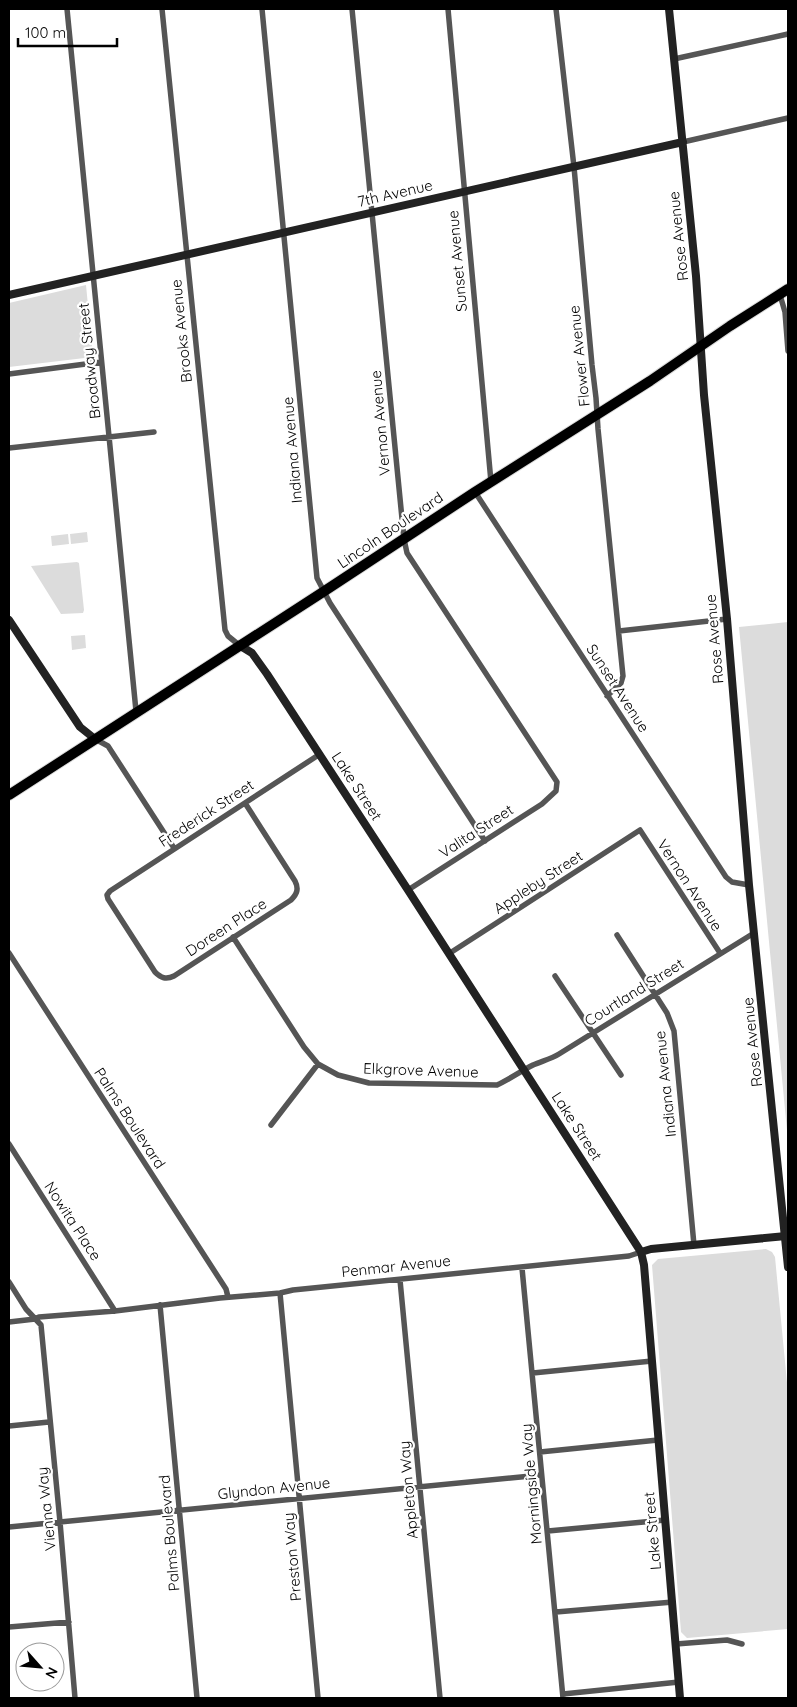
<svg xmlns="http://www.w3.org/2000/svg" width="797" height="1707" font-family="Quicksand,sans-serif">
<rect width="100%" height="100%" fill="#fff"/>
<!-- green -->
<path fill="#dcdcdc" d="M86 285 93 357 9 367V303Z
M87 532 88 542 71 544 70 534Z
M68 534 69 544 52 546 51 536Z
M77 562 79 563 84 610 83 613 61 614 31 566Z
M788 622V1141L739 627Z
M85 635 86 648 72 650 71 636Z
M766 1249 772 1252 775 1257 788 1393V1629L687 1638 681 1632 652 1265 658 1259Z"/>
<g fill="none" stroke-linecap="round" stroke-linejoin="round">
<!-- highway casing -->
<g stroke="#dbdbdb" stroke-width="12">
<path id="highway" d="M9 795 323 592 475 492 650 381 730 326 788 289"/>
</g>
<!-- street -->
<path stroke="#555" stroke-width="5.5" d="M67 9 136 711
M162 9 225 630 228 636 239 645
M262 9 317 578 330 603 485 841
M352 9 404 539 407 553 557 782 556 791 542 804 408 890
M448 9 491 482
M556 9 574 167 592 365 596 398 598 429 623 676 621 683 607 696
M674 59 788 34
M683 142 788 118
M780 295 785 312 788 351
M9 374 101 362
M9 448 154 432
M475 492 726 877 732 882 749 885
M619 631 727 619
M95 739 108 746 174 848
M245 803 295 881C299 889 297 894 291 900L174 976C166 980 161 978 155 972L108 899 107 895 110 891 320 754
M617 935 667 1013 674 1031 694 1245
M233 937 304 1047 318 1064 338 1075 369 1083 497 1085C510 1079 521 1071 533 1065 542 1061 551 1059 559 1054L754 933
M9 953 226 1289 228 1297
M450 953 640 830 720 953
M555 976 621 1075
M271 1125 318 1064
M9 1144 115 1311
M522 1268 563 1698
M400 1280 440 1698
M9 1282 26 1309 41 1325 60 1522 75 1698
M280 1293 318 1698
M160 1305 197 1698
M9 1322 35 1319 39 1317 115 1311 220 1298 280 1293 293 1290 629 1256 641 1252
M533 1373 652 1361
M9 1426 49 1422
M540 1452 658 1440
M9 1527 541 1475
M548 1531 665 1520
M556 1612 673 1602
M9 1627 69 1622
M676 1644 727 1640 742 1644
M563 1694 679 1682"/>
<!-- secondary -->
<path stroke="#222" stroke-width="8" d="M669 9 696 276 704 395 727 619 749 885 788 1267
M9 295 683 142
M9 620 80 727 95 739
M239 645 252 653 267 674 408 890 641 1252 644 1265 680 1698
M641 1252 651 1249 786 1236"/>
<!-- highway -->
<use href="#highway" stroke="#000" stroke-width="10"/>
</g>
<g text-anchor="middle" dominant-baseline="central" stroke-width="4.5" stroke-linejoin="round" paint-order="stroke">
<!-- street labels -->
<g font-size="15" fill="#000" stroke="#fff">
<text transform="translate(395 193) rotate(-13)">7th Avenue</text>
<text transform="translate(678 236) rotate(-96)">Rose Avenue</text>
<text transform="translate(457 261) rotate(-95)">Sunset Avenue</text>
<text transform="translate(181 331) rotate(-96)">Brooks Avenue</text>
<text transform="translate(579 356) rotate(-96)">Flower Avenue</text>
<text transform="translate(89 361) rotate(-96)">Broadway Street</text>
<text transform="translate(380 423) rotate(-95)">Vernon Avenue</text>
<text transform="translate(292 450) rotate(-95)">Indiana Avenue</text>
<text transform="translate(390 530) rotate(-34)">Lincoln Boulevard</text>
<text transform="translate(714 639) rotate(-95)">Rose Avenue</text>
<text transform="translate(618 688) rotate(57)">Sunset Avenue</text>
<text transform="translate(357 786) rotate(57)">Lake Street</text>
<text transform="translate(206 813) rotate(-33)">Frederick Street</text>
<text transform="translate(476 831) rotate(-33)">Valita Street</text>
<text transform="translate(538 882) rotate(-33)">Appleby Street</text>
<text transform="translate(690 885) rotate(57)">Vernon Avenue</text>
<text transform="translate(226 927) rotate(-33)">Doreen Place</text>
<text transform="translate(634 992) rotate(-32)">Courtland Street</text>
<text transform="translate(752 1042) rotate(-96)">Rose Avenue</text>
<text transform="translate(421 1070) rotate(2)">Elkgrove Avenue</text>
<text transform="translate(665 1084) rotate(-96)">Indiana Avenue</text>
<text transform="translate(130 1118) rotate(57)">Palms Boulevard</text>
<text transform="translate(577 1126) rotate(57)">Lake Street</text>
<text transform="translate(73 1221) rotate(57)">Nowita Place</text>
<text transform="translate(396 1266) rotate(-6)">Penmar Avenue</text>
<text transform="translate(531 1484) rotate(-95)">Morningside Way</text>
<text transform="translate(274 1488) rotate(-6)">Glyndon Avenue</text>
<text transform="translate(408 1490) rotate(-95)">Appleton Way</text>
<text transform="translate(46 1509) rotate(-96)">Vienna Way</text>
<text transform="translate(652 1531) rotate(-95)">Lake Street</text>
<text transform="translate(169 1533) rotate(-95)">Palms Boulevard</text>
<text transform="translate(292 1557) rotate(-95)">Preston Way</text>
</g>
</g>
<!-- border -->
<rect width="797" height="1707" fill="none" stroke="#000000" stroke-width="20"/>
<!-- north arrow -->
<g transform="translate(40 1667) rotate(117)"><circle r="24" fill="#ffffff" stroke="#999999"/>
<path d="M0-4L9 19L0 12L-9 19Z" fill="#000000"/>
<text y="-8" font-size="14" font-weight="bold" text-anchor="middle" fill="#000000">N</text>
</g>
<!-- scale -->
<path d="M18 38v8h99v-8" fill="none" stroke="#000000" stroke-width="2.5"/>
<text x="25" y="38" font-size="15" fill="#000000" stroke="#ffffff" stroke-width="4" paint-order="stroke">100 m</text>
</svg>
